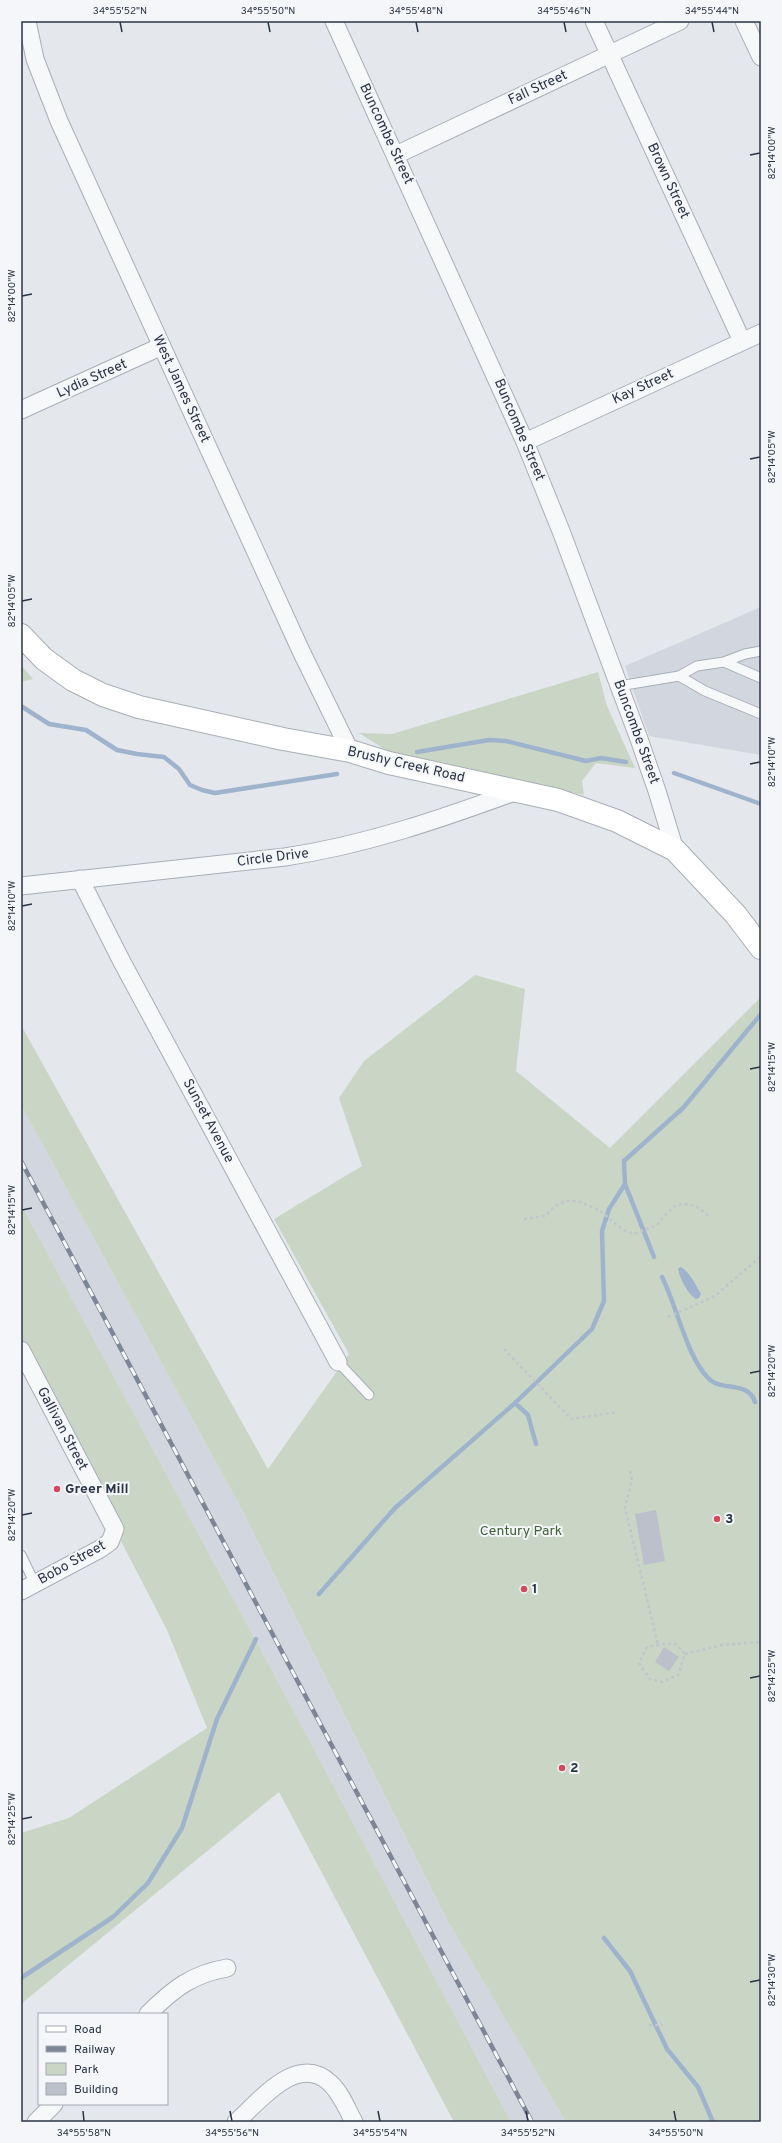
<svg xmlns="http://www.w3.org/2000/svg" width="782" height="2143" font-family="Overpass,sans-serif">
<rect width="100%" height="100%" fill="#e4e7ec"/>
<!-- built -->
<path fill="#d2d6de" d="M761 607V755L649 736 625 666Z
M21 1105 241 1508 446 1918 566 2122H511L305 1732 21 1204Z"/>
<!-- green -->
<path fill="#c9d6c5" d="M21 665 33 679 21 682Z
M598 672 607 706 635 768 596 763 582 781 584 795 389 752 359 733 392 734Z
M475 975 525 989 516 1071 610 1148 761 997V2122H566L446 1918 241 1508 21 1105V1025L268 1469 349 1354 274 1219 362 1166 339 1098 364 1061Z
M21 1204 305 1732 511 2122H454L279 1792 21 2004V1833L69 1818 207 1728 167 1630 21 1348Z"/>
<!-- water -->
<path fill="#9fb4cc" d="M680 1267C688 1269 697 1287 701 1294L699 1298 696 1299C687 1294 680 1278 678 1269Z"/>
<g fill="none" stroke-linecap="round" stroke-linejoin="round">
<!-- stream -->
<path stroke="#9fb4cc" stroke-width="4.5" d="M21 706 49 724 86 730 117 750 137 754 164 757 179 769 190 785 202 790 215 793 337 774
M417 752 489 740 506 741 586 761 601 758 626 762
M674 773 761 804
M625 1184 654 1257
M662 1277C677 1306 686 1355 708 1378 721 1392 748 1380 755 1402
M515 1403 528 1415 536 1444
M319 1594 395 1508 515 1403 592 1329 604 1301 602 1231 609 1209 625 1184 624 1161 683 1108 761 1014
M604 1938 630 1971 667 2049 698 2087 713 2122
M21 1978 113 1917 148 1883 182 1828 217 1719 256 1639"/>
</g>
<!-- building -->
<path fill="#bbc0ca" d="M656 1510 665 1561 644 1565 635 1514Z
M664 1647 679 1657 669 1671 655 1662Z"/>
<g fill="none" stroke-linecap="round" stroke-linejoin="round">
<!-- lane casing -->
<g stroke="#a9aeb7" stroke-width="11">
<path id="lane" d="M724 662 745 654 761 651
M679 676 697 666 724 662 761 678
M619 686 679 676 705 691 761 714
M338 1362 369 1395
M21 1555 35 1584"/>
</g>
<!-- street casing -->
<g stroke="#a9aeb7" stroke-width="19">
<path id="street" d="M27 21 35 59 59 121 301 651 350 751
M334 21 525 442 561 531 639 739 657 791 675 850
M594 21 742 341
M744 21 761 57
M396 155 680 21
M21 410 162 346
M525 442 761 333
M80 879 122 962 338 1362
M21 886 285 857C365 845 441 819 517 791
M21 1350 115 1529 110 1542 100 1549 21 1591
M148 2014C173 1989 192 1974 227 1968
M36 2122 54 2104
M236 2122C259 2102 297 2052 330 2083 341 2093 347 2109 354 2122"/>
</g>
<!-- secondary casing -->
<g stroke="#a9aeb7" stroke-width="24">
<path id="secondary" d="M21 635 44 659 73 680 103 695 139 707 283 739 350 751 389 763 558 800 617 821 675 850 736 915 761 948"/>
</g>
<!-- path -->
<path stroke="#c2c5cb" stroke-width="2.5" stroke-dasharray="3 3" stroke-linecap="butt" d="M524 1219 545 1216 555 1206 566 1201H578L599 1210 623 1230 634 1234 657 1225 666 1214 675 1206 684 1204 696 1206 710 1217
M668 1317 715 1296 761 1256
M504 1349 571 1419 618 1412
M630 1471 632 1480 625 1508 658 1645
M662 1644H676L685 1654 678 1675 662 1682 650 1679 639 1663 647 1647Z
M685 1654 722 1645 761 1642
M649 2025H663"/>
<!-- lane -->
<use href="#lane" stroke="#f7f8fa" stroke-width="9"/>
<!-- street -->
<use href="#street" stroke="#f7f8fa" stroke-width="17"/>
<!-- secondary -->
<use href="#secondary" stroke="#fff" stroke-width="22"/>
<!-- rail casing -->
<g stroke="#7d8696" stroke-width="4.5">
<path id="rail" d="M21 1161 532 2122"/>
</g>
<!-- rail -->
<use href="#rail" stroke="#f4f6f9" stroke-width="3" stroke-dasharray="9" stroke-linecap="butt"/>
</g>
<!-- ticks -->
<path fill="none" stroke="#2b3445" stroke-width="1.5" d="M120 22 122 32M268 22 270 32M416 22 418 32M564 22 566 32M712 22 714 32M750 155 760 153M22 296 32 294M750 459 760 457M22 601 32 599M750 764 760 762M22 906 32 904M750 1069 760 1067M22 1210 32 1208M750 1373 760 1371M22 1515 32 1513M750 1678 760 1676M22 1819 32 1817M750 1982 760 1980M83 2111 84 2121M230 2111 232 2121M378 2111 380 2121M526 2111 528 2121M674 2111 676 2121"/>
<!-- markers -->
<g fill="#d1495b" stroke="#f4f6f9" stroke-width="1.5">
<circle cx="57" cy="1489" r="4"/>
<circle cx="717" cy="1519" r="4"/>
<circle cx="524" cy="1589" r="4"/>
<circle cx="562" cy="1768" r="4"/>
</g>
<g text-anchor="middle" dominant-baseline="central" stroke-width="4" stroke-linejoin="round" paint-order="stroke">
<!-- street labels -->
<g font-size="14" fill="#2b3445" stroke="#f4f6f9">
<text transform="translate(538 88) rotate(-25)">Fall Street</text>
<text transform="translate(386 134) rotate(65)">Buncombe Street</text>
<text transform="translate(668 181) rotate(65)">Brown Street</text>
<text transform="translate(92 379) rotate(-24)">Lydia Street</text>
<text transform="translate(643 387) rotate(-25)">Kay Street</text>
<text transform="translate(181 389) rotate(65)">West James Street</text>
<text transform="translate(519 430) rotate(67)">Buncombe Street</text>
<text transform="translate(636 732) rotate(70)">Buncombe Street</text>
<text transform="translate(406 765) rotate(13)">Brushy Creek Road</text>
<text transform="translate(273 858) rotate(-7)">Circle Drive</text>
<text transform="translate(208 1121) rotate(62)">Sunset Avenue</text>
<text transform="translate(62 1429) rotate(62)">Gallivan Street</text>
<text transform="translate(72 1563) rotate(-29)">Bobo Street</text>
</g>
<!-- poi labels -->
<g font-size="14" font-weight="bold" fill="#2b3445" stroke="#f4f6f9" text-anchor="start">
<text x="65" y="1489">Greer Mill</text>
<text x="725" y="1519">3</text>
<text x="532" y="1589">1</text>
<text x="570" y="1768">2</text>
</g>
<!-- park labels -->
<g font-size="14" fill="#3f6138" stroke="#f4f6f9">
<text x="521" y="1531">Century Park</text>
</g>
</g>
<!-- border -->
<rect width="782" height="2143" fill="none" stroke="#f4f6f9" stroke-width="44"/>
<!-- legend -->
<rect x="38" y="2013" width="130" height="92" fill="#f4f6f9" stroke="#a4a8b1"/>
<rect x="46" y="2026" width="20" height="6" fill="#ffffff" stroke="#a4a8b1"/>
<text x="74" y="2033" font-size="12" fill="#2b3445">Road</text>
<rect x="46" y="2046" width="20" height="6" fill="#7d8696" stroke="#a4a8b1"/>
<text x="74" y="2053" font-size="12" fill="#2b3445">Railway</text>
<rect x="46" y="2063" width="20" height="12" fill="#c9d6c5" stroke="#a4a8b1"/>
<text x="74" y="2073" font-size="12" fill="#2b3445">Park</text>
<rect x="46" y="2083" width="20" height="12" fill="#bbc0ca" stroke="#a4a8b1"/>
<text x="74" y="2093" font-size="12" fill="#2b3445">Building</text>
<rect x="22" y="22" width="738" height="2099" fill="none" stroke="#2b3445" stroke-width="1.5"/>
<g font-size="10" text-anchor="middle" fill="#2b3445">
<text x="120" y="14">34°55'52"N</text>
<text x="268" y="14">34°55'50"N</text>
<text x="416" y="14">34°55'48"N</text>
<text x="564" y="14">34°55'46"N</text>
<text x="712" y="14">34°55'44"N</text>
<text transform="translate(771 153) rotate(-90)" y="4">82°14'00"W</text>
<text transform="translate(11 296) rotate(-90)" y="4">82°14'00"W</text>
<text transform="translate(771 457) rotate(-90)" y="4">82°14'05"W</text>
<text transform="translate(11 601) rotate(-90)" y="4">82°14'05"W</text>
<text transform="translate(771 762) rotate(-90)" y="4">82°14'10"W</text>
<text transform="translate(11 906) rotate(-90)" y="4">82°14'10"W</text>
<text transform="translate(771 1067) rotate(-90)" y="4">82°14'15"W</text>
<text transform="translate(11 1210) rotate(-90)" y="4">82°14'15"W</text>
<text transform="translate(771 1371) rotate(-90)" y="4">82°14'20"W</text>
<text transform="translate(11 1515) rotate(-90)" y="4">82°14'20"W</text>
<text transform="translate(771 1676) rotate(-90)" y="4">82°14'25"W</text>
<text transform="translate(11 1819) rotate(-90)" y="4">82°14'25"W</text>
<text transform="translate(771 1980) rotate(-90)" y="4">82°14'30"W</text>
<text x="84" y="2136">34°55'58"N</text>
<text x="232" y="2136">34°55'56"N</text>
<text x="380" y="2136">34°55'54"N</text>
<text x="528" y="2136">34°55'52"N</text>
<text x="676" y="2136">34°55'50"N</text>
</g>
</svg>
